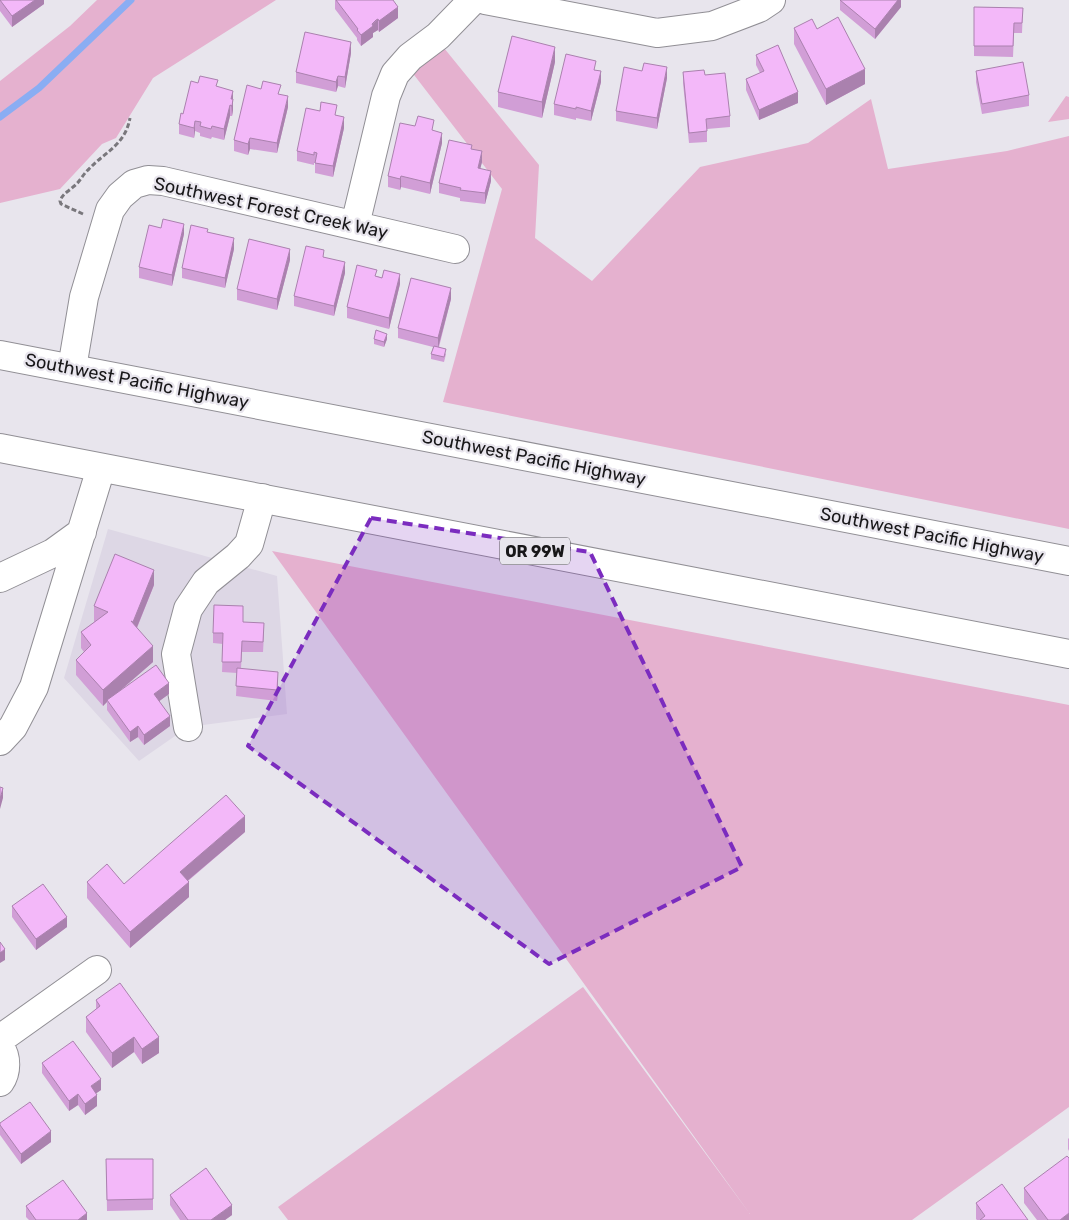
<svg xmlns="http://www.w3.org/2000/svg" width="1069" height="1220" font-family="Rubik,sans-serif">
<rect width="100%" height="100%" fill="#e8e5ed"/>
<!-- built -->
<path fill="#ddd7e5" d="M108 529 277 576 287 714 188 727 139 761 64 678Z"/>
<!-- green -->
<path fill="#e5b1cf" d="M97 0H276L153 78 116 138 102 144 60 189 0 203V81L70 26Z
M444 48 539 165 535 238 592 281 700 167 808 143 871 99 888 169 1007 151 1069 136V529L443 402 502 189 411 71Z
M1066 96 1069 97V119L1048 122Z
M272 551 1069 705V1107L912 1220H288L278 1207 583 987 750 1214Z"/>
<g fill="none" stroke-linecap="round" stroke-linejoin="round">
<!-- stream -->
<path stroke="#8aadf3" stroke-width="7" d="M0 117 39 88 131 0"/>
<!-- minor casing -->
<g stroke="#918f95" stroke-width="30">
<path id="minor" d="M485 0 657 33 712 26 759 8 771 0
M355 225 386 96 395 74 410 57 438 36 473 0
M72 368 84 297 110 210 120 196 134 184 148 180 163 181 455 249
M0 578 53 553 82 532
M188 727 176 654 188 609 206 582 238 556 249 544 262 498
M0 741 13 727 34 687 101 468
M0 1039 97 970
M0 1047C7 1057 7 1072 0 1082"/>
</g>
<!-- highway casing -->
<g stroke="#918f95" stroke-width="30">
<path id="highway" d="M0 355 1069 561
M0 448 1069 654"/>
</g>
<!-- path -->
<path stroke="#79777c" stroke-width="3" stroke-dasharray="5 2.5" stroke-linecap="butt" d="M83 214 61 204 60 201C63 193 68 192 73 187 80 182 83 174 89 169 106 151 125 145 130 118"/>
<!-- minor -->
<use href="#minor" stroke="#fff" stroke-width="28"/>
<!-- highway -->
<use href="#highway" stroke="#fff" stroke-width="28"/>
</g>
<!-- wall -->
<path fill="#d19ed6" d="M0 0H44V4L12 27 0 11Z
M335 0H393L398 18 379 32 378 30 373 33V37L361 46 357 40V38L335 9Z
M840 0H901V7L875 39 840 10Z
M974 7 1023 8 1022 33H1014L1013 57 974 56Z
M794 28 865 84 826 105 794 44Z
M351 53 345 88 338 86 336 92 296 83V72Z
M756 55 798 103 759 120 746 90V79L760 73 756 65Z
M555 62 542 118 498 107V92Z
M596 70 601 82 591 121 576 118V120L554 115V104Z
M642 71 667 78 657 129 616 121V111Z
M976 71 1029 95V106L982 114 976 82Z
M683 72 730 116V127L707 129V142L689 143 683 83Z
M198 83 233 91V110L232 116H230L224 140 212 137 211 139 200 136V133L195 131 194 138 179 134V124Z
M281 95 288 107 277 153 250 149 248 155 234 151V140Z
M337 115 344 128 333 177 315 173V163H314V165L297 161V151Z
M434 131 442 143 430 194 401 187 400 190 388 187V176Z
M472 149 482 162 480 168 491 181 485 204 460 201V198L439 193V183Z
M208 232 234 249 225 288 182 278V268Z
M184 234 172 286 139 278V267Z
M324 257 345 273 334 316 294 306V296Z
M290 260 277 310 237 300V289Z
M377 276 400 284 389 329 347 318V307Z
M451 299 439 347 446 354 444 362 431 359V354L433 347 398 338V328Z
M374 339H387L384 347 374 344Z
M154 585 137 628 153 662 121 690 169 694 159 701 170 726 144 745 138 737 130 742 107 710V702L103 706 76 675V660L84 652 81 648V632L94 622V606Z
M243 622 264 634 263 652H242L241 668 278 683 277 701 236 696 237 673 222 672 223 644 213 643V633Z
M245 832 188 881 189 897 130 948 87 898V882L124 884Z
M12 906 67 927 36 950 12 917Z
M96 1000 159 1053 142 1064 134 1052 112 1068 86 1032V1017L96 1009Z
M42 1063 101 1090 96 1093 97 1106 85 1115 78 1105 69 1111 42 1073Z
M0 1123 51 1142 21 1164 0 1135Z
M1069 1138V1151L1068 1149V1139Z
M106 1159H153V1210L107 1211Z
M1024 1188 1069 1220H1037L1024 1203Z
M170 1195 232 1215 225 1220H180L170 1205Z
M976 1203 1028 1220H977L976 1219Z
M26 1206 87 1220H29L26 1217Z"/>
<!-- shaded-wall -->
<path fill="#aa81ae" d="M35 0H44V4L12 27V16Z
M898 0H901V7L875 39V29Z
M398 7V18L379 32V21Z
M378 19V30L373 33V37L361 46V35Z
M351 42V53L345 88V77Z
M555 47V62L542 118V102Z
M667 67V78L657 129V118Z
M865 69V84L826 105V89Z
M601 71V82L591 121V111Z
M338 76V86L336 92V82Z
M233 91V110L232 116 231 99Z
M798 92V103L759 120V110Z
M288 96V107L277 153V143Z
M230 105V116L224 140V129Z
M344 117V128L333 177V166Z
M195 121V131L194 138V128Z
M442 133V143L430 194V183Z
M250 138V149L248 155V144Z
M482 151V162L478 178V168Z
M491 171V181L485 204V193Z
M401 176V187L400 190V179Z
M184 224V234L172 286V275Z
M234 238V249L225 288V278Z
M290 249V260L277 310V299Z
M345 262V273L334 316V306Z
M400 274V284L389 329V318Z
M451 288V299L438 348V338Z
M387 334V339L384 347V342Z
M154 570V585L133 637V622Z
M153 646V662L108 701 107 700V702L103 706V690Z
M278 672V683L277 701V690Z
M169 683V694L154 705V694Z
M170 716V726L144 745V735Z
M138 726V737L130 742V732Z
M3 788V798L0 809V799Z
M245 816V832L180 887V872Z
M189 882V897L130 948V932Z
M67 917V927L36 950V939Z
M5 949V960L0 963V953Z
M134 1037V1052L112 1068V1053Z
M159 1037V1053L142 1064V1049Z
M101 1079V1090L91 1097V1086Z
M78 1094V1105L69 1111V1101Z
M97 1095V1106L85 1115V1104Z
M51 1131V1142L21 1164V1154Z
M232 1205V1215L225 1220H211Z
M87 1213V1220H78Z
M1069 1213V1220H1060Z"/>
<!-- building -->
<path fill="#f3b8f9" stroke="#aa81ae" d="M0 0H35L12 16Z
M336 0H393L398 7 379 21 378 19 376 20 372 24 373 26 361 35 357 30 358 29Z
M840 0H898L875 29Z
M974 7 1023 8 1022 23H1014L1013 46H974Z
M838 17 865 69 826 89 794 28 812 19 817 29Z
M305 32 351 42 345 77 338 76 336 82 296 72Z
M512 36 555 47 542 102 498 92Z
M778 45 798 92 759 110 746 79 764 71 756 55Z
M566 54 596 61 594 70 601 71 591 111 576 107V109L554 104Z
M1023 62 1029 95 982 104 976 71Z
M644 63 667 67 657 118 616 111 624 67 642 71Z
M704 70 705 75 725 73 730 116 706 119 707 131 689 133 683 72Z
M200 76 218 80 216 86 233 91 231 99H233L232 106 230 105 224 129 212 126 211 129 200 126 201 122 195 121 194 128 179 124 181 113 183 114 191 81 198 83Z
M263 81 281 85 278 94 288 96 277 143 250 138 248 144 234 140 247 85 261 89Z
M321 102 337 105 335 115 344 117 333 166 315 163 317 153 314 152V155L297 151 306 108 320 111Z
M418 116 434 120 432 130 442 133 430 183 401 176 400 179 388 176 400 123 415 126Z
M449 140 472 145 471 149 482 151 478 168 491 171 485 193 460 190 461 188 439 183Z
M163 219 184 224 172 275 139 267 149 225 161 228Z
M191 225 208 229 207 232 234 238 225 278 182 268Z
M249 239 290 249 277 299 237 289Z
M306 246 324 250 323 257 345 262 334 306 294 296Z
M357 265 377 270 375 276 382 278 384 270 400 274 389 318 347 307Z
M411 278 451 288 438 338 398 328Z
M376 330 387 334 384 342 374 339Z
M434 346 446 349 444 357 431 354Z
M115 554 154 570 133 622 131 621 153 646 103 690 76 660 91 645 81 632 108 612 94 606Z
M214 605 243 606V622L264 623 263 642 242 641 241 662H222L223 633H213Z
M156 665 169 683 154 694 170 716 144 735 138 726 130 732 107 700Z
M237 668 278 672 277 690 236 686Z
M0 787 3 788 0 799Z
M226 795 245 816 180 872 189 882 130 932 87 882 107 864 124 884Z
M43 884 67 917 36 939 12 906Z
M0 942 5 949 0 953Z
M120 983 159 1037 142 1049 134 1037 112 1053 86 1017 100 1006 96 1000Z
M73 1041 101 1079 91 1086 97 1095 85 1104 78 1094 69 1101 42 1063Z
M30 1102 51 1131 21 1154 0 1125V1123Z
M1067 1156 1069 1158V1213L1060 1220H1048L1024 1188Z
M106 1159H153V1199L107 1200Z
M206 1168 232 1205 211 1220H188L170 1195Z
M63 1180 87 1213 78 1220H36L26 1206Z
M1002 1184 1028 1220H980L985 1216 976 1203Z"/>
<!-- marked area -->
<path fill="#7b2cbf" fill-opacity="0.2" stroke="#7b2cbf" stroke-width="4" stroke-dasharray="10 6" stroke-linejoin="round" d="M371 518 590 552 742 867 549 964 248 746Z"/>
<g text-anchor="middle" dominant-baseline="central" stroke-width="4.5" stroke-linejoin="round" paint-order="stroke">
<!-- shield labels -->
<rect fill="#e8e5ed" stroke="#565559" stroke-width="1" x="500" y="537.5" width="70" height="27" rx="4"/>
<g font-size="16" font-weight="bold" fill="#181719">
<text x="535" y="551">OR 99W</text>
</g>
<!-- street labels -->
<g font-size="18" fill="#181719" stroke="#e8e5ed">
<text transform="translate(271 208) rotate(12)">Southwest Forest Creek Way</text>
<text transform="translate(137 381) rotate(11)">Southwest Pacific Highway</text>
<text transform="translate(534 458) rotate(11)">Southwest Pacific Highway</text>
<text transform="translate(932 535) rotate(11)">Southwest Pacific Highway</text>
</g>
</g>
</svg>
